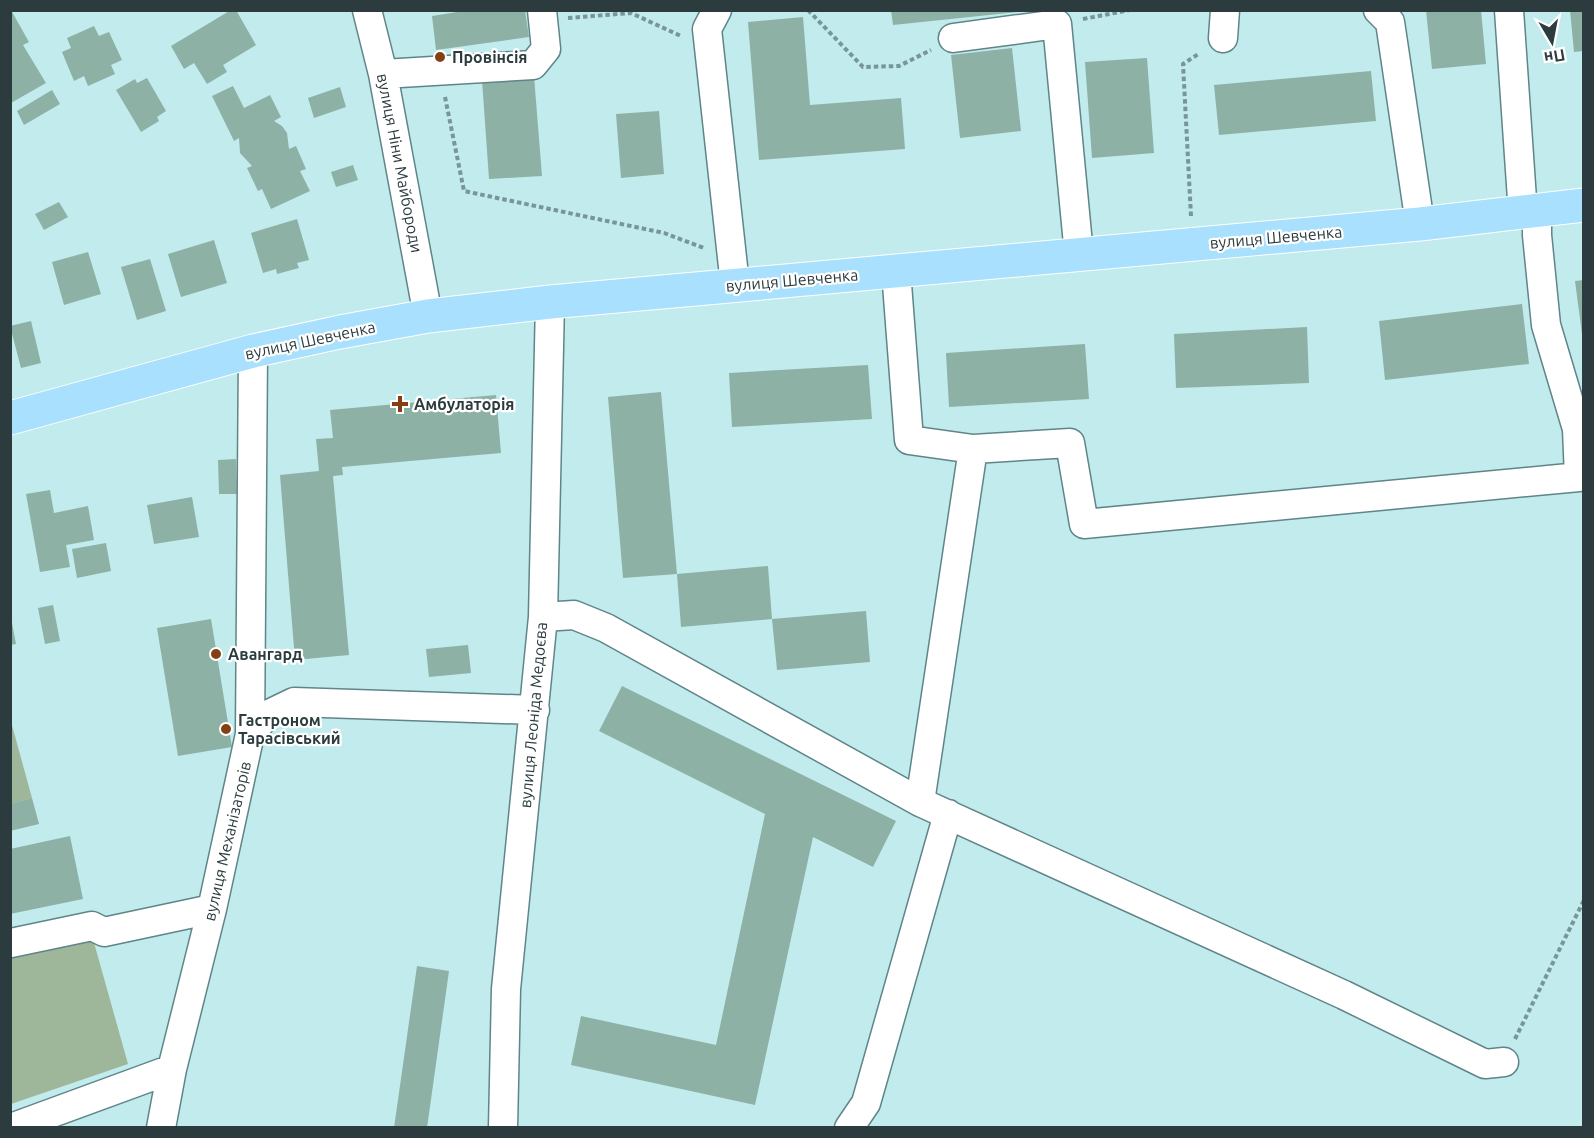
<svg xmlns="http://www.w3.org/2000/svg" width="1594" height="1138" font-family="Ubuntu,sans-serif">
<rect width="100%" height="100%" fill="#c2ebee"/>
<!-- green -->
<path fill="#9eb79a" d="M10 718 32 798 11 804Z
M93 939 128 1064 11 1104V954Z"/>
<!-- building -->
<path fill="#8eb1a5" d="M11 10 29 42 23 45 46 83 11 103Z
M231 10H236L256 45 223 65 227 72 207 84 194 63 184 69 171 46Z
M470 10H525L529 37 436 50 432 16Z
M891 10H1018V12L893 25Z
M1426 10H1481L1486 64 1432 69Z
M1570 10H1584V51L1574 52Z
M803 17 810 105 901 98 905 149 759 160 748 22Z
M94 26 99 36 109 32 122 60 111 65 115 74 88 86 84 76 74 81 62 52 71 48 67 38Z
M1012 48 1021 131 960 138 951 55Z
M1147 58 1154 153 1092 158 1085 62Z
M1371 71 1376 121 1219 135 1214 85Z
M534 76 542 176 489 179 482 80Z
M147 78 166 111 157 117 159 121 141 132 116 90 135 79 137 83Z
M233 86 244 108 270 95 281 117 274 121 282 126 287 133 289 149 296 146 306 169 300 171 310 191 271 209 262 189 258 191 247 168 252 166 240 153 239 138 234 141 212 96Z
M340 87 346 107 314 118 308 98Z
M52 90 60 104 24 125 17 111Z
M659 111 664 174 621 178 616 114Z
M353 165 358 180 336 187 331 172Z
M59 202 68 217 44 230 35 214Z
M297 219 309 260 297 263 299 268 277 274 276 269 263 273 251 233Z
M214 240 227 283 181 297 168 254Z
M88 252 101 294 64 305 52 262Z
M150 259 166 311 137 320 121 267Z
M1584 280V334H1582L1575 281Z
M1522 304 1529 364 1385 380 1379 321Z
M31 321 41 363 21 368 10 326Z
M1307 327 1309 383 1176 388 1174 334Z
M1085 344 1089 399 949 407 946 353Z
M868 365 872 419 732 427 729 373Z
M661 392 677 574 623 578 608 397Z
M496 395 501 453 342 467 343 475 333 476 349 655 295 660 280 475 319 471 316 439 333 438 330 410Z
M236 459 237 494H219L218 460Z
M50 490 54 513 88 506 94 540 66 545 70 567 40 572 26 494Z
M192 497 199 537 154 544 147 505Z
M106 543 111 571 77 578 72 549Z
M768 566 772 619 866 611 870 662 777 670 772 619 681 627 677 574Z
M53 605 60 641 45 644 38 608Z
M211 619 232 747 178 756 157 628Z
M12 623 16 644 10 645V624Z
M468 645 471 673 429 677 426 649Z
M622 686 896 821 873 867 813 837 755 1105 571 1065 581 1016 716 1045 765 814 599 731Z
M32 798 39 824 10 831V804Z
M70 836 83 899 10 914V849Z
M417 966 449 971 427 1128H394Z"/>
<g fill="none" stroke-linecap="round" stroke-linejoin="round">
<!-- minor casing -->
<g stroke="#5f8588" stroke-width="31">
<path id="minor" d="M367 10 383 74 428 316
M717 10 707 29 735 285
M1378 10 1390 22 1420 224
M1509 10 1523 214
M953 38 1057 24 1079 255
M1223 38 1225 10
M383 74 533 65 546 49 542 10
M896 271 909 440 973 449 920 802
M973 449 1070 443 1084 524 1579 477 1577 429 1546 325 1537 235V212
M543 617 574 615 606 628 920 802 1344 995 1485 1064 1504 1062
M250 734 253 351
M11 943 92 926 104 932 212 909
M11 1128 172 1069 212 909 250 734 267 715 294 702 535 710
M161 1128 172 1069
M503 1128 506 989 543 617 550 302
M849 1128 866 1103 948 814"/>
</g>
<!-- major casing -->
<g stroke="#fff" stroke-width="35">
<path id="major" d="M10 418 253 351 340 332 428 316 550 302 1420 224 1584 205"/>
</g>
<!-- path -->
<path stroke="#789597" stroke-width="4" stroke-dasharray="4.5 3" stroke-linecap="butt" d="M808 10 863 67 899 66 931 50
M568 18 631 13 681 36
M1083 19 1130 10
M445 97 464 191 664 233 704 248
M1191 216 1183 64 1200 53
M1515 1039 1584 900"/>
<!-- minor -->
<use href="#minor" stroke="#fff" stroke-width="28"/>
<!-- major -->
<use href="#major" stroke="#a9e0fe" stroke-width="33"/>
</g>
<!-- markers -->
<g fill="#844014" stroke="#fff" stroke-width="2">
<circle cx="440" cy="57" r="6"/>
<path d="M397 395h6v6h6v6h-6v6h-6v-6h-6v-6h6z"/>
<circle cx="216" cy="654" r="6"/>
<circle cx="226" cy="729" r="6"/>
</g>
<g text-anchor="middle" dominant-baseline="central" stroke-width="4.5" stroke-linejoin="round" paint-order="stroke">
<!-- poi labels -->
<g font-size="16" font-weight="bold" fill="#2c3c3e" stroke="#fff" text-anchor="start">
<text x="452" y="57">Провінсія</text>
<text x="414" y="404">Амбулаторія</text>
<text x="228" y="654">Авангард</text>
<text x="238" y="720">Гастроном<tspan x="238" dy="18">Тарасівський</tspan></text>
</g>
<!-- street labels -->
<g font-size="16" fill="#2c3c3e" stroke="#fff">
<text transform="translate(400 163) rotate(79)">вулиця Ніни Майбороди</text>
<text transform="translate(1276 237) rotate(-5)">вулиця Шевченка</text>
<text transform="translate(792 280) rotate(-5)">вулиця Шевченка</text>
<text transform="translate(310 340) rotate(-12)">вулиця Шевченка</text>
<text transform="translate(533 715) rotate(-85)">вулиця Леоніда Медоєва</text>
<text transform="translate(227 841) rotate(-77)">вулиця Механізаторів</text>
</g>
</g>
<!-- border -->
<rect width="1594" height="1138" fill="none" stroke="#2c3c3e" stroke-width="24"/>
<!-- north arrow -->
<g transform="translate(1552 42) rotate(170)" stroke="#ffffff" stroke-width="4.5" paint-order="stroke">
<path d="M0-4.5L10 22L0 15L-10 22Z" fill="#2c3c3e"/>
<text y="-9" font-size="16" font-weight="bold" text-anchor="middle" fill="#2c3c3e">Пн</text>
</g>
</svg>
